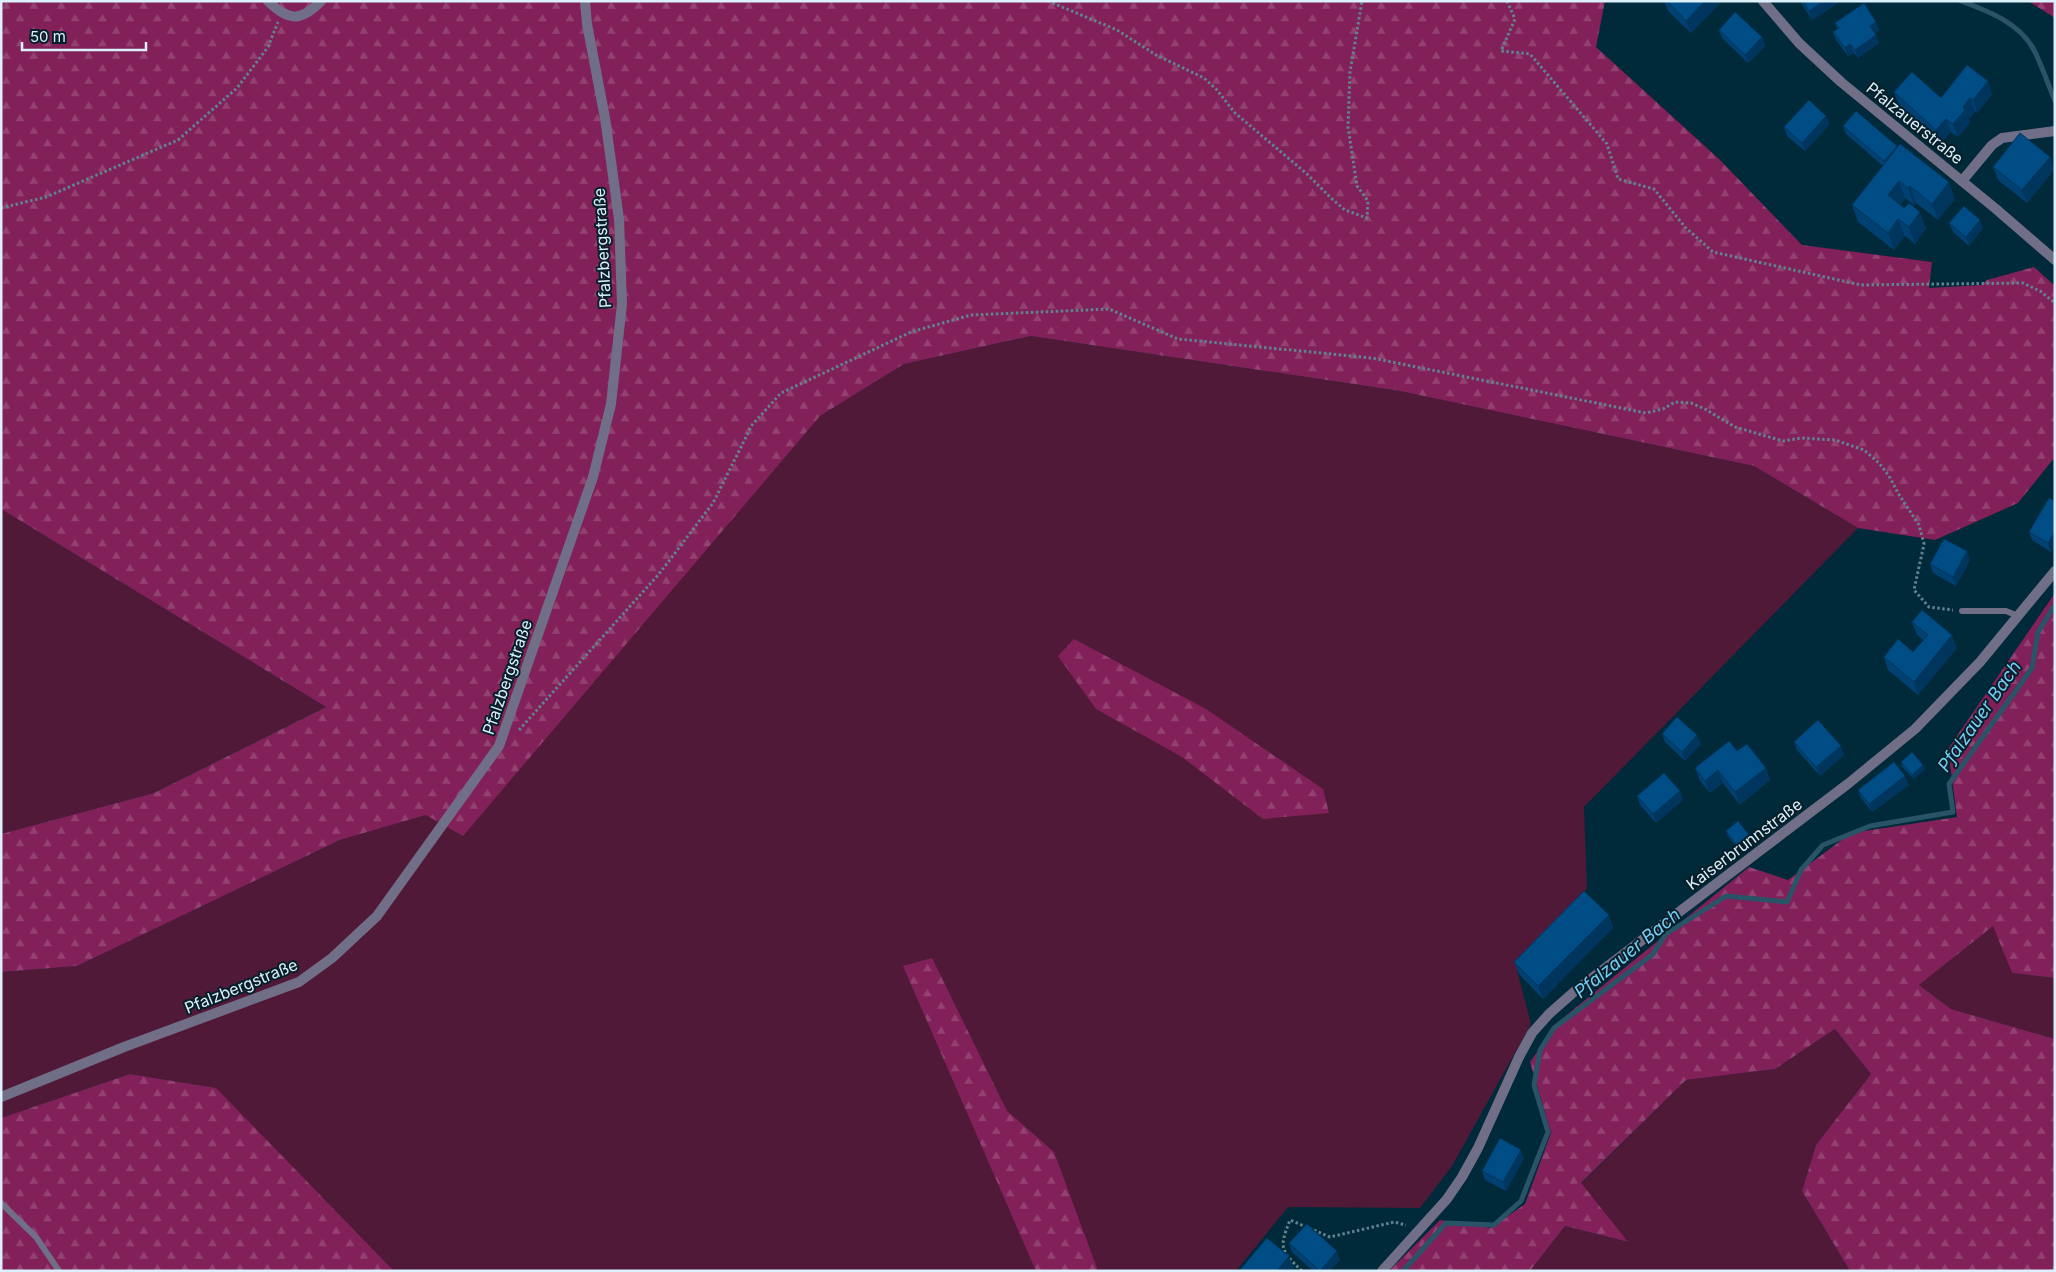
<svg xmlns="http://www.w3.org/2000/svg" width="2056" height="1272" font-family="Inter,sans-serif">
<defs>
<pattern id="forest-firs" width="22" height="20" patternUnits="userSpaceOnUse" patternTransform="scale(1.25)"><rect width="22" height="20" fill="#822059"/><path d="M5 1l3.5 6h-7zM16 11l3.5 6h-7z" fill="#934172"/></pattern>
</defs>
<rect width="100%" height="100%" fill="#002939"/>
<!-- grass -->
<path fill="#511938" d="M1031 336 1400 391 1754 466 1858 528 1584 807 1587 888 1517 970 1531 1024 1452 1166 1420 1208 1288 1207 1236 1271H394L215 1088 130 1074 1 1118V972L77 966 340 840 426 815 820 416 904 364Z
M1 509 326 707 154 793 1 834Z
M1994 925 2012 973 2055 978V1039L1951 1009 1919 985Z
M1835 1029 1871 1074 1816 1145 1802 1191 1850 1271H1530L1565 1226 1627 1242 1581 1184 1686 1080 1775 1069Z"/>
<!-- forest -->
<path fill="url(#forest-firs)" d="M1 1H1605L1596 47 1719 159 1802 245 1932 262 1929 288 1982 285 1987 280 2034 267 2055 286V457L2018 503 1935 540 1858 528 1754 466 1400 391 1031 336 904 364 820 416 463 836 426 815 340 840 77 966 1 972V834L154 793 326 707 1 509Z
M2028 1H2055V18Z
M2055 593V978L2012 973 1993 926 1919 985 1951 1009 2055 1039V1271H1850L1802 1191 1816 1145 1871 1074 1835 1029 1775 1069 1686 1080 1581 1183 1628 1242 1565 1226 1530 1271H1389L1440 1220 1491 1228 1525 1204 1551 1133 1530 1062 1558 1022 1749 867 1788 880 1851 833 1957 817 1948 749Z
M1074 639 1206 709 1323 789 1329 813 1263 819 1182 757 1096 709 1058 656Z
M932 958 1007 1111 1054 1152 1098 1271H1036L903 966Z
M130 1074 216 1088 394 1271H1V1118Z"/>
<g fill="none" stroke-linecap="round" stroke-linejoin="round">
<!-- stream -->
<path stroke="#295468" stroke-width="5" d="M1961 1C1988 11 2020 23 2034 50 2042 66 2048 84 2055 101
M1403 1271 1446 1223 1494 1225 1521 1201 1548 1132 1534 1085 1540 1050 1554 1028 1652 955 1666 934 1726 896 1787 902 1801 870 1823 845 1870 826 1953 812 1949 784 2032 668 2038 632 2055 605"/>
<!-- path -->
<path stroke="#62828f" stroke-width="3" stroke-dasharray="2.5 2.5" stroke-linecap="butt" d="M1048 1 1117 30 1156 55 1204 78 1217 90 1235 113 1307 174 1331 198 1345 210 1367 218 1368 201 1357 186 1348 127 1350 72 1362 1
M1507 1 1515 19 1501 51 1530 54 1607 144 1618 179 1654 189 1685 227 1713 252 1861 285 2023 283 2040 291 2055 303
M1 208 46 197 178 140 237 88 268 47 278 22
M519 730 659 574 713 503 752 425 781 393 911 332 971 315 1109 309 1178 339 1372 358 1646 413 1663 409 1675 402 1691 403 1705 409 1735 427 1783 441 1801 438 1835 440 1864 450 1879 463 1889 476 1898 493 1919 525 1924 544 1914 590 1929 607 1953 610
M1302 1271C1280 1250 1279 1248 1290 1220L1330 1237 1394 1222 1406 1225"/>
<!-- service -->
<path stroke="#716e88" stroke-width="6" d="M1962 611H2006L2018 616
M1 1203 36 1237 59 1271"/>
<!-- minor -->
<path stroke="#716e88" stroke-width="10" d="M268 1C288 21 301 22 321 1
M1962 181 1992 145 2002 138 2055 131
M1 1097 124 1047 299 982 332 958 377 916 499 746 593 477 611 404 622 304 619 219 605 118 587 24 585 1"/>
<!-- tertiary -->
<path stroke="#716e88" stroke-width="10" d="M1763 1 1799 43 1841 82 1996 209 2055 260
M1382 1271 1447 1199 1462 1177 1478 1148 1519 1057 1532 1033 1549 1014 1575 991 1849 783 1915 729 1980 662 2055 571"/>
</g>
<!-- wall -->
<path fill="#004172" d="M1664 1H1720V3L1691 33 1668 11Z
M1800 1H1837L1838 3 1812 20Z
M1876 22 1879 30 1875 33 1879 43 1858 58 1854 53 1848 56 1836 40 1833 32 1837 29 1835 23Z
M1719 30 1762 37 1765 46 1748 63 1722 38Z
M1894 92 1941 98 1992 94 1977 113 1975 111 1969 119 1970 123 1958 137 1951 132 1941 143 1899 105Z
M1830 124 1805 151 1787 136 1784 127Z
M1843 126 1897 146 1898 147 1955 199 1938 220 1916 203 1914 205 1905 198 1900 205 1926 228 1915 244 1905 236 1894 250 1858 222 1852 205 1883 166 1846 134Z
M2050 157 2054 170 2027 203 1998 180 1993 167Z
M1949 223 1983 228 1969 246 1953 232Z
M2055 501V545L2051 552 2032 540 2029 532Z
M1970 560 1956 586 1933 573 1930 564Z
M1912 622 1957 648 1918 695 1888 670 1884 657 1913 652 1923 640 1917 635Z
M1662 734 1701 744 1685 761 1665 742Z
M1794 742 1844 755 1820 776 1797 750Z
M1737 751 1766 768 1770 780 1740 805 1723 783 1710 793 1700 781 1695 768Z
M1901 762 1925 769 1914 779 1902 767Z
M1909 785 1872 812 1861 798 1858 790Z
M1637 796 1683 800 1656 823 1640 805Z
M1726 831 1751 839 1738 849 1727 835Z
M1609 915 1613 928 1543 999 1519 974 1514 962Z
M1524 1158 1506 1191 1485 1180 1482 1171Z
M1289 1243 1340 1260 1330 1271H1313L1292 1252Z"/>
<!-- shaded-wall -->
<path fill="#00355d" d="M1705 1H1720V3L1691 33 1686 21Z
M1824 1H1837L1838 3 1812 20 1809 11Z
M1876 22 1879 30 1873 35 1870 26Z
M1876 35 1879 43 1858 58 1855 50Z
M1762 37 1765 46 1748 63 1745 55Z
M1850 44 1854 53 1848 56 1845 48Z
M1988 81 1992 94 1977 113 1973 100Z
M1970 98 1975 111 1969 119 1970 123 1958 137 1953 124 1963 107Z
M1826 116 1830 124 1805 151 1802 143Z
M1946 119 1951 132 1941 143 1936 130Z
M1897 146 1900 154 1887 169 1884 161Z
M2050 157 2054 170 2027 203 2022 190Z
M1899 181 1905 198 1894 212 1888 195Z
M1949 182 1955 199 1938 220 1932 204Z
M1910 186 1916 203 1914 205 1908 188Z
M1920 212 1926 228 1915 244 1909 227Z
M1898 219 1905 236 1894 250 1888 233Z
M1980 220 1983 228 1969 246 1966 237Z
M2055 532V545L2051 552 2048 543Z
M1967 551 1970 560 1956 586 1953 577Z
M1952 635 1957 648 1918 695 1914 682Z
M1697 735 1701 744 1685 761 1682 752Z
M1841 746 1844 755 1820 776 1816 767Z
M1923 765 1925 769 1914 779 1912 775Z
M1766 768 1770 780 1740 805 1735 792Z
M1718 770 1723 783 1710 793 1705 781Z
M1905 776 1909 785 1872 812 1869 804Z
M1680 791 1683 800 1656 823 1653 814Z
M1749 835 1751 839 1738 849 1737 845Z
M1609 915 1613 928 1543 999 1538 986Z
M1521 1150 1524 1158 1506 1191 1503 1182Z
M1337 1251 1340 1260 1330 1271H1320Z
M1289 1256 1294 1269 1293 1271H1277Z"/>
<!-- building -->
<path fill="#004c85" stroke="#00355d" d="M1667 1H1705L1686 21Z
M1803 1H1824L1809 11Z
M1864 3 1876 22 1870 26 1876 35 1855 50 1850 44 1845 48 1833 32 1839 28 1835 23Z
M1735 12 1762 37 1745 55 1719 30Z
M1967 65 1988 81 1973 100 1970 98 1963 107 1965 110 1953 124 1946 119 1936 130 1894 92 1912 72 1941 98Z
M1809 100 1826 116 1802 143 1784 127Z
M1856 111 1897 146 1884 161 1843 126Z
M2020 133 2050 157 2022 190 1993 167Z
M1900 144 1949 182 1932 204 1910 186 1908 188 1899 181 1888 195 1904 208 1909 203 1920 212 1909 227 1898 219 1888 233 1852 205Z
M1964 206 1980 220 1966 237 1949 223Z
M2049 498 2055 501V532L2048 543 2029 532Z
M1944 539 1967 551 1953 577 1930 564Z
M1922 610 1952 635 1914 682 1884 657 1898 639 1913 652 1928 635 1912 622Z
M1677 717 1697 735 1682 752 1662 734Z
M1818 720 1841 746 1816 767 1794 742Z
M1729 741 1737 751 1747 744 1766 768 1735 792 1718 770 1705 781 1695 768Z
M1912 752 1923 765 1912 775 1901 762Z
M1894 762 1905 776 1869 804 1858 790Z
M1664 773 1680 791 1653 814 1637 796Z
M1738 821 1749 835 1737 845 1726 831Z
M1584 891 1609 915 1538 986 1514 962Z
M1500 1138 1521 1150 1503 1182 1482 1171Z
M1307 1224 1337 1251 1320 1271 1289 1243Z
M1267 1238 1289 1256 1277 1271H1239Z"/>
<g text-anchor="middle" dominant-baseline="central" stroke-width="4" stroke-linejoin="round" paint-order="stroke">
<!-- street labels -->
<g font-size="16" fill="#dcf1fb" stroke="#071f29">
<text transform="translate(1915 123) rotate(39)">Pfalzauerstraße</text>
<text transform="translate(602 248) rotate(-93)">Pfalzbergstraße</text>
<text transform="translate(507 677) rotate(-71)">Pfalzbergstraße</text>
<text transform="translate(1744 844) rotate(-37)">Kaiserbrunnstraße</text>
<text transform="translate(241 986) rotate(-22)">Pfalzbergstraße</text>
</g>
<!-- water labels -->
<g font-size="18" font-style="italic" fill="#74cff8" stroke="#071f29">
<text transform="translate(1979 716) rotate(-55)">Pfalzauer Bach</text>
<text transform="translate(1627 953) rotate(-39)">Pfalzauer Bach</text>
</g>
</g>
<!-- border -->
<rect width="2056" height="1272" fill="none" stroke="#dcf1fb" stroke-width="5"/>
<!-- scale -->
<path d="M22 42v8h124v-8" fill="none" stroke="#dcf1fb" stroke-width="2.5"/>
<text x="30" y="42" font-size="15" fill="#dcf1fb" stroke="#071f29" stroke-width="4" paint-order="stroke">50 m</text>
</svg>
